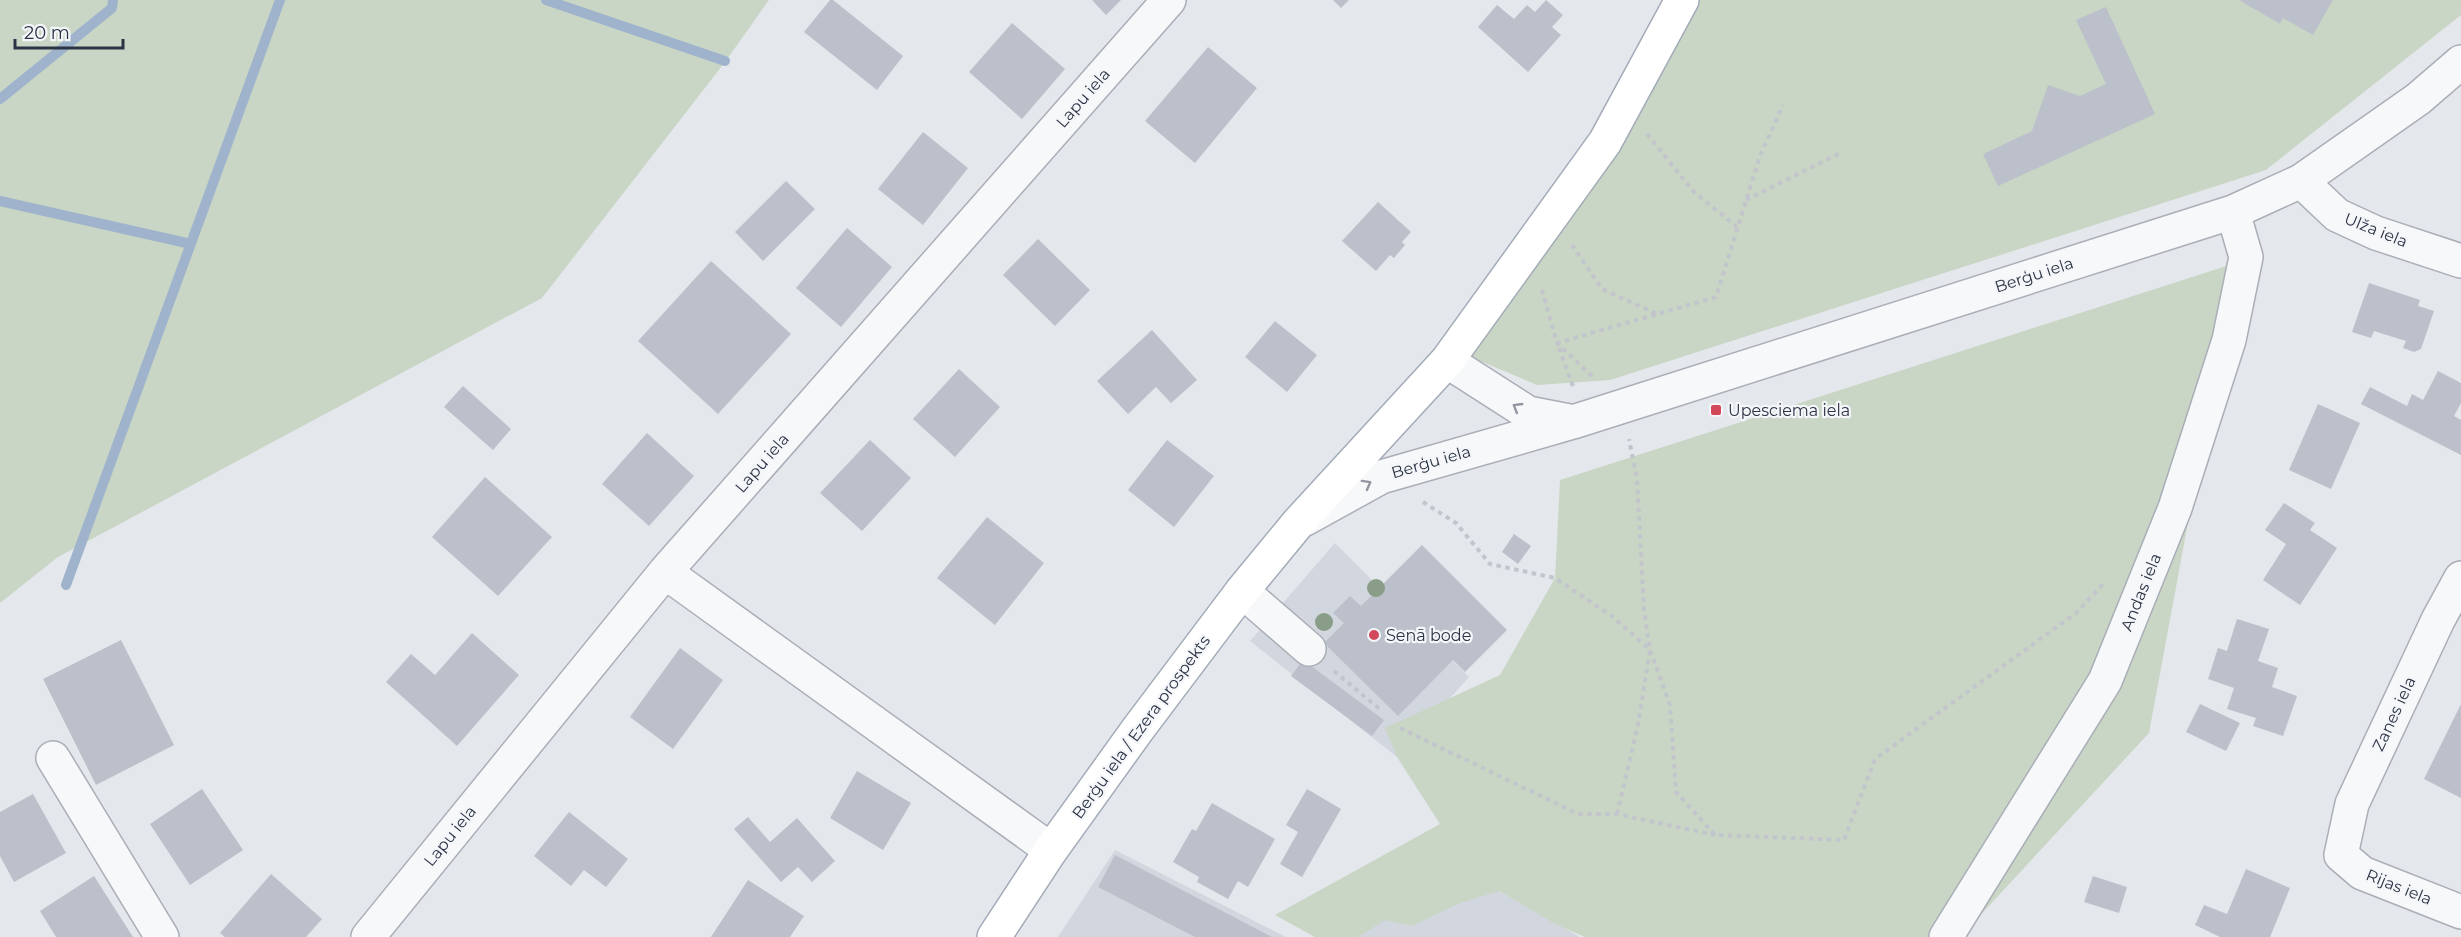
<svg xmlns="http://www.w3.org/2000/svg" width="2461" height="937" font-family="Montserrat,sans-serif">
<rect width="100%" height="100%" fill="#e4e7ec"/>
<!-- built -->
<path fill="#d2d6de" d="M1335 543 1469 677 1397 757 1250 641Z
M1115 850 1286 937H1058Z
M1429 852 1580 937H1351Z"/>
<!-- green -->
<path fill="#c9d6c5" d="M0 0H769L725 62 542 298 58 557 0 603Z
M1697 0H2461V15L2266 170 1610 380 1537 385 1466 355Z
M2236 263 2149 733 1960 937H1585L1557 925 1499 891 1460 903 1412 926 1385 920 1358 937H1315L1275 915 1440 824 1397 757 1385 728 1500 675 1555 578 1560 480Z"/>
<g fill="none" stroke-linecap="round" stroke-linejoin="round">
<!-- stream -->
<path stroke="#9fb4cc" stroke-width="10" d="M546 0 725 61
M0 99 112 8 113 0
M0 201 191 244
M66 585 280 0"/>
</g>
<!-- building -->
<path fill="#bbc0ca" d="M830 0H833L903 56 877 90 804 32Z
M1092 0H1121L1106 15Z
M1333 0H1349L1341 8Z
M1546 0 1563 15 1552 27 1561 35 1528 72 1478 27 1497 5 1514 19 1527 5 1535 12Z
M2239 0H2333L2313 35 2283 18 2280 24Z
M2106 7 2155 114 1998 186 1983 154 2032 131 2048 85 2080 96 2106 84 2076 20Z
M1012 23 1065 69 1022 119 969 72Z
M1208 47 1257 88 1195 163 1145 121Z
M923 132 968 168 923 225 878 189Z
M786 181 815 209 763 261 735 232Z
M1378 202 1411 232 1402 242 1405 245 1394 258 1390 255 1376 271 1342 241Z
M847 228 892 267 841 327 796 288Z
M1038 239 1090 290 1055 326 1003 275Z
M711 261 791 334 718 414 638 341Z
M2369 283 2420 300 2418 306 2434 311 2421 349 2414 352 2403 348 2406 341 2374 331 2371 338 2352 332Z
M1275 321 1317 355 1287 392 1245 357Z
M1152 330 1197 380 1171 403 1156 387 1128 414 1097 381Z
M959 369 1000 407 955 457 913 419Z
M2438 371 2461 383V403L2454 416 2461 420V455L2361 404 2370 387 2407 406 2412 394 2423 400Z
M463 386 511 429 493 450 444 407Z
M2318 404 2360 423 2331 489 2289 470Z
M647 433 694 476 649 526 602 484Z
M870 440 911 478 862 531 820 493Z
M1167 440 1214 476 1174 527 1128 490Z
M485 477 552 537 498 596 432 537Z
M2284 503 2315 523 2310 530 2337 548 2300 605 2263 580 2286 544 2265 530Z
M987 517 1044 563 995 625 937 578Z
M1514 534 1531 546 1518 564 1502 552Z
M1422 545 1507 630 1465 672 1453 660 1398 716 1324 643 1344 623 1333 613 1350 596 1361 606Z
M2237 619 2269 629 2258 661 2278 668 2272 687 2297 696 2283 736 2253 726 2256 718 2227 709 2234 688 2208 679 2218 648 2227 651Z
M472 633 519 675 457 746 386 682 411 654 435 675Z
M121 640 174 745 96 785 43 679Z
M680 648 723 680 673 749 630 717Z
M1303 660 1384 720 1372 736 1291 676Z
M2200 704 2240 723 2226 751 2186 732Z
M2461 704V798L2424 779Z
M857 771 911 803 883 850 830 818Z
M202 789 243 850 190 885 150 824Z
M1307 789 1341 809 1302 877 1280 864 1298 832 1286 825Z
M33 794 66 853 14 882 0 856V812Z
M1212 803 1275 839 1248 887 1238 881 1228 899 1197 882 1199 877 1173 862 1192 829 1196 831Z
M569 812 628 859 606 887 584 870 571 886 534 856Z
M748 817 770 842 797 818 835 861 812 882 798 867 781 882 734 829Z
M1115 855 1272 937H1195L1098 887Z
M2246 869 2290 888 2270 937H2220L2195 925 2204 905 2227 914Z
M271 874 322 919 306 937H225L220 933Z
M94 876 133 937H56L40 911Z
M2093 876 2127 887 2119 913 2084 902Z
M748 880 804 916 790 937H711Z"/>
<g fill="none" stroke-linecap="round" stroke-linejoin="round">
<!-- minor casing -->
<g stroke="#a9aeb7" stroke-width="36">
<path id="minor" d="M2301 181 2337 215 2376 233 2461 261
M1447 361 1528 413 1569 421
M1305 519 1381 477 1573 422 2233 212 2301 181 2418 99 2461 62
M665 572 1051 850
M2461 578 2438 620 2352 804 2341 855 2362 873 2461 912
M1242 591 1309 649
M53 758 162 937
M368 937 665 572 1169 0
M1946 937 2105 681 2175 508 2229 340 2246 257 2233 212"/>
</g>
<!-- major casing -->
<g stroke="#a3abb8" stroke-width="36">
<path id="major" d="M994 937 1051 850 1138 729 1242 591 1298 523 1447 361 1605 142 1682 0"/>
</g>
<!-- path -->
<path stroke="#c2c5cb" stroke-width="4" stroke-dasharray="4.5 4.5" stroke-linecap="butt" d="M1647 134 1694 192 1737 227
M1746 200 1842 152
M1572 245 1602 289 1657 314
M1542 290 1557 343 1594 378
M1573 386 1557 343 1716 297 1760 156 1783 105
M1423 502 1456 523 1490 564 1555 578 1613 617 1650 650 1670 705 1676 792 1715 835 1844 840 1875 759 2076 613 2106 581
M1334 671 1382 711
M1400 728 1578 814H1617L1715 835
M1617 814 1638 725 1650 650 1644 609 1637 480 1629 439"/>
<!-- minor -->
<use href="#minor" stroke="#f7f8fa" stroke-width="33"/>
<!-- major -->
<use href="#major" stroke="#fff" stroke-width="33"/>
</g>
<!-- trees -->
<g fill="#899d89">
<circle cx="1376" cy="588" r="9"/>
<circle cx="1324" cy="622" r="9"/>
</g>
<!-- one-way arrows -->
<defs><path id="oneway-chevron" d="M-2-3.5L2.5 0L-2 3.5" fill="none" stroke-width="1.6" stroke-linecap="round" stroke-linejoin="round" transform="scale(1.5)"/></defs>
<g stroke="#9196a0">
<use href="#oneway-chevron" transform="translate(1517 407) rotate(-149)"/>
<use href="#oneway-chevron" transform="translate(1367 484) rotate(-29)"/>
</g>
<!-- markers -->
<g fill="#d1495b" stroke="#f4f6f9" stroke-width="2">
<rect x="1710" y="404" width="12" height="12" rx="3"/>
<circle cx="1374" cy="635" r="6"/>
</g>
<g text-anchor="middle" dominant-baseline="central" stroke-width="4.5" stroke-linejoin="round" paint-order="stroke">
<!-- street labels -->
<g font-size="16" fill="#2b3445" stroke="#f4f6f9">
<text transform="translate(1083 98) rotate(-49)">Lapu iela</text>
<text transform="translate(2376 230) rotate(22)">Ulža iela</text>
<text transform="translate(2034 275) rotate(-18)">Berģu iela</text>
<text transform="translate(1431 462) rotate(-16)">Berģu iela</text>
<text transform="translate(762 463) rotate(-49)">Lapu iela</text>
<text transform="translate(2141 592) rotate(-68)">Andas iela</text>
<text transform="translate(2394 714) rotate(-65)">Zanes iela</text>
<text transform="translate(1141 727) rotate(-54)">Berģu iela / Ezera prospekts</text>
<text transform="translate(450 836) rotate(-51)">Lapu iela</text>
<text transform="translate(2399 887) rotate(22)">Rijas iela</text>
</g>
<!-- poi labels -->
<g font-size="16" fill="#2b3445" stroke="#f4f6f9" text-anchor="start">
<text x="1728" y="410">Upesciema iela</text>
<text x="1386" y="635">Senā bode</text>
</g>
</g>
<!-- scale -->
<path d="M15 39v9h108v-9" fill="none" stroke="#2b3445" stroke-width="3"/>
<text x="24" y="39" font-size="18" fill="#2b3445" stroke="#f4f6f9" stroke-width="4.5" paint-order="stroke">20 m</text>
</svg>
